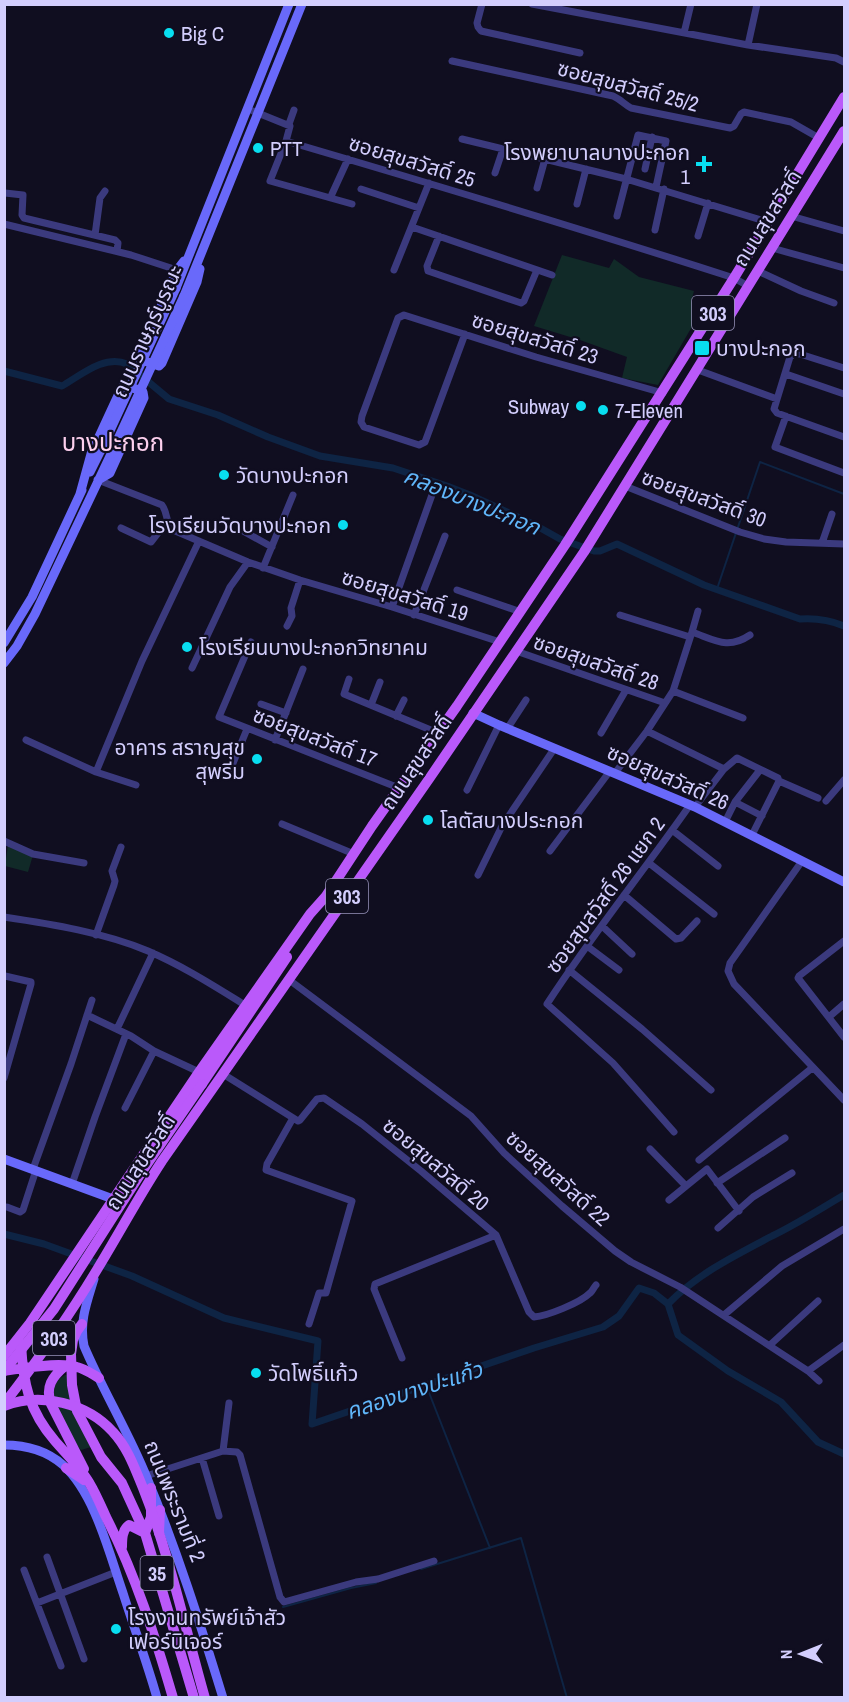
<svg xmlns="http://www.w3.org/2000/svg" width="849" height="1702" font-family="'Archivo Narrow','Noto Sans Thai',sans-serif">
<rect width="100%" height="100%" fill="#100e20"/>
<!-- green -->
<path fill="#112a28" d="M562 255 609 268 614 259 639 277 694 291 691 302 704 306 658 385 622 378 627 357 580 340 534 326Z
M8 845 33 855 28 872 5 866Z
M65 1375H67L91 1447 81 1450C75 1443 53 1402 53 1395 54 1386 57 1379 65 1375Z"/>
<g fill="none" stroke-linecap="round" stroke-linejoin="round">
<!-- stream -->
<path stroke="#0e2444" stroke-width="2" d="M717 589 760 462 844 494
M426 1385 490 1548
M421 1569 521 1538 567 1698
M283 1607 351 1588 376 1583"/>
<!-- canal -->
<path stroke="#0e2444" stroke-width="7" d="M4 371 62 386C81 375 105 354 127 364L169 399 218 415 268 437 320 456 393 468 447 486 470 495 535 525 560 539 594 551H600L617 544 704 585 800 619C816 618 830 620 844 626
M4 1234 44 1244 132 1276 224 1318 318 1341 312 1424 534 1348 603 1327 619 1316 639 1288 654 1293 668 1304 678 1335 728 1371 781 1402 818 1442 844 1454
M668 1304C697 1274 736 1255 772 1236 797 1224 820 1209 844 1195"/>
<!-- street -->
<path stroke="#3b3a7e" stroke-width="7" d="M482 4 477 23 478 27 481 31 580 53
M532 4 748 45 836 58 844 62
M684 33 691 4
M748 45 757 4
M452 61 613 96C620 99 624 104 631 108L730 128 734 126 741 114 744 112 791 122 819 138
M253 111 290 126 286 141 270 181 352 204
M289 124 294 110
M462 139 626 179 768 222
M286 141C436 185 585 230 734 278L748 286
M645 169 652 137
M495 173 503 149
M537 188 545 159
M361 189 419 208
M5 193 23 195 22 215 24 218 115 240 118 243 117 251
M332 194 348 159
M577 204 586 169
M617 216 638 135 666 141 656 187
M791 216 844 231
M4 224 131 255 177 270
M412 227 552 275
M655 230 664 189
M95 235 100 198 105 191
M439 236 427 266 428 271 521 303 524 301 537 270
M698 236 708 203
M772 248 844 268
M394 270 429 183
M758 271 801 291 834 303
M465 334 425 442 419 445 364 427 361 422 362 416 398 318 404 315 536 357 663 393
M844 368 800 354H794L790 357 774 409 777 413 844 437
M698 370 777 399
M786 374 844 394
M786 416 775 447 844 473
M98 480 162 505C168 513 165 522 173 530L248 562 300 580 392 607 500 642
M625 486 740 532 764 539 786 542 844 544
M121 528 151 542 161 529 168 525
M243 531 272 547
M822 543 832 514
M263 568 293 495
M457 590 521 612
M392 607 433 492
M414 615 445 536
M620 615 690 637
M287 626 292 616 291 608 300 580
M692 632 698 611
M251 642 219 717 399 788
M516 651 665 703
M192 668 230 587 248 562
M349 679 344 694 438 733
M673 691 743 718
M261 704 286 713
M371 705 380 682
M396 716 404 700
M507 729 526 700
M647 731 724 769
M601 733 626 690
M26 740 96 772 136 785
M275 740 303 669
M96 772 142 661 199 541
M229 773 247 729
M615 773 647 731 673 691 692 632C715 640 728 650 750 635
M467 790 499 725
M826 801 844 780
M735 802 762 816
M695 807 724 769 737 758 778 778 779 781 818 798
M725 822 735 802 760 770
M282 824 354 854
M672 830 718 866
M752 835 779 781
M4 841 33 854 84 863
M550 851 610 771
M802 861 730 963 728 971 734 984 844 1100
M649 863 714 914
M478 875 502 826 554 749
M624 895 676 939 681 938 697 921
M4 917C51 924 106 933 148 951 183 966 214 986 245 1005
M602 926 632 954
M96 935 114 885 115 881 112 871 121 847
M844 941 799 976 798 978 844 1037
M587 946 619 970
M569 970 642 1029 711 1090
M288 979 471 1116 504 1153 562 1206 615 1251 631 1262 680 1287 808 1371 819 1381
M87 1015 131 1036 154 1051 199 1072
M829 1017 844 1004
M117 1029 153 953
M223 1074 298 1121 300 1120 317 1099 324 1098 362 1124 421 1171 496 1235 529 1312 534 1317C547 1316 580 1303 590 1293 592 1292 594 1287 596 1285
M4 1078 31 984V982L5 976
M125 1108 154 1051
M293 1118 267 1164 266 1170 352 1201 326 1293H319L309 1324
M674 1132 613 1063 547 1004C591 936 643 872 690 805
M650 1149 686 1186
M699 1160 812 1068
M33 1169 71 1064 92 1000
M717 1183 785 1138
M72 1184 95 1117 126 1034
M669 1200 707 1169 739 1211
M7 1207 20 1212 23 1210 36 1170
M718 1228 753 1197 792 1173
M724 1315 782 1266 844 1229
M770 1345 818 1301
M402 1358 374 1289 375 1284 496 1235
M808 1371 844 1345
M223 1451 229 1403
M202 1458 219 1516
M146 1476 223 1451 237 1452 240 1455 280 1597 284 1602 356 1582 378 1579 434 1561
M47 1557 84 1659
M24 1570 61 1666
M37 1603 116 1572"/>
<!-- secondary -->
<path stroke="#6969fa" stroke-width="9" d="M184 261 177 270 139 356V359L159 366 162 363 197 282 200 269
M176 288 289 4
M184 296 302 4
M90 472 101 450
M80 494 91 454 122 387 126 385 143 392 144 398 110 473 98 480
M4 643 32 597 82 490
M4 663 17 646 35 614 111 454
M473 713 499 725 695 807 844 882
M4 1159 113 1199
M94 1279C87 1302 79 1322 84 1346 103 1391 129 1433 147 1478 177 1550 200 1623 223 1698
M4 1445C27 1445 46 1450 63 1465 95 1494 109 1553 123 1593 134 1628 147 1662 157 1698"/>
<!-- primary -->
<path stroke="#ba59fa" stroke-width="10" d="M202 1084 287 957
M82 1324 77 1331 73 1340 71 1354 72 1385 77 1411 101 1457 122 1483 145 1533 194 1698
M21 1344C23 1383 29 1411 55 1441 67 1455 81 1468 90 1484 96 1494 101 1506 106 1517 135 1574 155 1636 173 1698
M4 1356 30 1323 199 1072 310 914 326 896 372 826 457 706 565 545 734 278 844 97
M65 1366C52 1377 45 1387 51 1404L84 1469
M4 1371C23 1368 59 1362 77 1367 85 1369 92 1374 99 1378
M4 1404C38 1360 70 1315 98 1268 120 1232 139 1196 162 1161L429 779 584 552 844 131
M66 1468 84 1480
M159 1533 160 1510
M122 1547C122 1539 122 1530 129 1525L145 1533 151 1517V1488"/>
<!-- secondary-bridge -->
<path stroke="#6969fa" stroke-width="9" d="M101 450 176 288
M111 454 184 296"/>
<!-- primary-bridge -->
<path stroke="#ba59fa" stroke-width="10" d="M4 1371 54 1309 141 1173 202 1084
M4 1406C41 1392 87 1403 113 1432 128 1448 135 1469 143 1488 170 1556 185 1628 205 1698"/>
</g>
<!-- markers -->
<g fill="#08def0" stroke="#100e20" stroke-width="2">
<circle cx="169" cy="33" r="6"/>
<circle cx="258" cy="148" r="6"/>
<path d="M701 155h6v6h6v6h-6v6h-6v-6h-6v-6h6z"/>
<rect x="694" y="340" width="16" height="16" rx="3"/>
<circle cx="581" cy="406" r="6"/>
<circle cx="603" cy="410" r="6"/>
<circle cx="224" cy="475" r="6"/>
<circle cx="343" cy="525" r="6"/>
<circle cx="187" cy="647" r="6"/>
<circle cx="257" cy="759" r="6"/>
<circle cx="428" cy="820" r="6"/>
<circle cx="256" cy="1373" r="6"/>
<circle cx="116" cy="1629" r="6"/>
</g>
<g text-anchor="middle" dominant-baseline="central" stroke-width="4.5" stroke-linejoin="round" paint-order="stroke">
<!-- shield labels -->
<g fill="#100e20" stroke="#9894bb" stroke-width="1.5">
<rect x="692" y="296" width="42" height="34" rx="4.5"/>
<rect x="326" y="879" width="42" height="34" rx="4.5"/>
<rect x="33" y="1321" width="42" height="34" rx="4.5"/>
<rect x="140.5" y="1556" width="33" height="34" rx="4.5"/>
</g>
<g font-size="20" font-weight="bold" fill="#d3cefd">
<text x="713" y="313">303</text>
<text x="347" y="896">303</text>
<text x="54" y="1338">303</text>
<text x="157" y="1573">35</text>
</g>
<!-- poi labels -->
<g font-size="21" fill="#d3cefd" stroke="#100e20" text-anchor="start">
<text x="181" y="33">Big C</text>
<text x="270" y="148">PTT</text>
<text x="690" y="152" text-anchor="end">โรงพยาบาลบางปะกอก<tspan x="690" dy="24">1</tspan></text>
<text x="716" y="348">บางปะกอก</text>
<text x="569" y="406" text-anchor="end">Subway</text>
<text x="615" y="410">7-Eleven</text>
<text x="236" y="475">วัดบางปะกอก</text>
<text x="331" y="525" text-anchor="end">โรงเรียนวัดบางปะกอก</text>
<text x="199" y="647">โรงเรียนบางปะกอกวิทยาคม</text>
<text x="245" y="747" text-anchor="end">อาคาร สราญสุข<tspan x="245" dy="24">สุพรีม</tspan></text>
<text x="440" y="820">โลตัสบางประกอก</text>
<text x="268" y="1373">วัดโพธิ์แก้ว</text>
<text x="128" y="1617">โรงงานทรัพย์เจ้าสัว<tspan x="128" dy="24">เฟอร์นิเจอร์</tspan></text>
</g>
<!-- street labels -->
<g font-size="21" fill="#d3cefd" stroke="#100e20">
<text transform="translate(628 86) rotate(15)">ซอยสุขสวัสดิ์ 25/2</text>
<text transform="translate(412 161) rotate(17)">ซอยสุขสวัสดิ์ 25</text>
<text transform="translate(767 218) rotate(-58)">ถนนสุขสวัสดิ์</text>
<text transform="translate(147 331) rotate(-66)">ถนนราษฎร์บูรณะ</text>
<text transform="translate(535 338) rotate(17)">ซอยสุขสวัสดิ์ 23</text>
<text transform="translate(704 498) rotate(20)">ซอยสุขสวัสดิ์ 30</text>
<text transform="translate(405 595) rotate(17)">ซอยสุขสวัสดิ์ 19</text>
<text transform="translate(596 662) rotate(19)">ซอยสุขสวัสดิ์ 28</text>
<text transform="translate(315 737) rotate(21)">ซอยสุขสวัสดิ์ 17</text>
<text transform="translate(416 762) rotate(-56)">ถนนสุขสวัสดิ์</text>
<text transform="translate(668 777) rotate(24)">ซอยสุขสวัสดิ์ 26</text>
<text transform="translate(605 895) rotate(-54)">ซอยสุขสวัสดิ์ 26 แยก 2</text>
<text transform="translate(140 1162) rotate(-57)">ถนนสุขสวัสดิ์</text>
<text transform="translate(436 1164) rotate(40)">ซอยสุขสวัสดิ์ 20</text>
<text transform="translate(558 1178) rotate(42)">ซอยสุขสวัสดิ์ 22</text>
<text transform="translate(175 1501) rotate(68)">ถนนพระรามที่ 2</text>
</g>
<!-- water labels -->
<g font-size="22" font-style="italic" fill="#60b6fa" stroke="#100e20">
<text transform="translate(472 501) rotate(22)">คลองบางปะกอก</text>
<text transform="translate(414 1390) rotate(-18)">คลองบางปะแก้ว</text>
</g>
<!-- quarter labels -->
<g font-size="24" fill="#fdd0ee" stroke="#100e20">
<text x="113" y="442">บางปะกอก</text>
</g>
</g>
<!-- border -->
<rect width="849" height="1702" fill="none" stroke="#d3cefd" stroke-width="12"/>
<!-- north arrow -->
<g transform="translate(801 1654) rotate(269)" stroke="#100e20" stroke-width="4.5" paint-order="stroke">
<path d="M0-4.5L10 22L0 15L-10 22Z" fill="#d3cefd"/>
<text y="-9" font-size="16" font-weight="bold" text-anchor="middle" fill="#d3cefd">N</text>
</g>
</svg>
